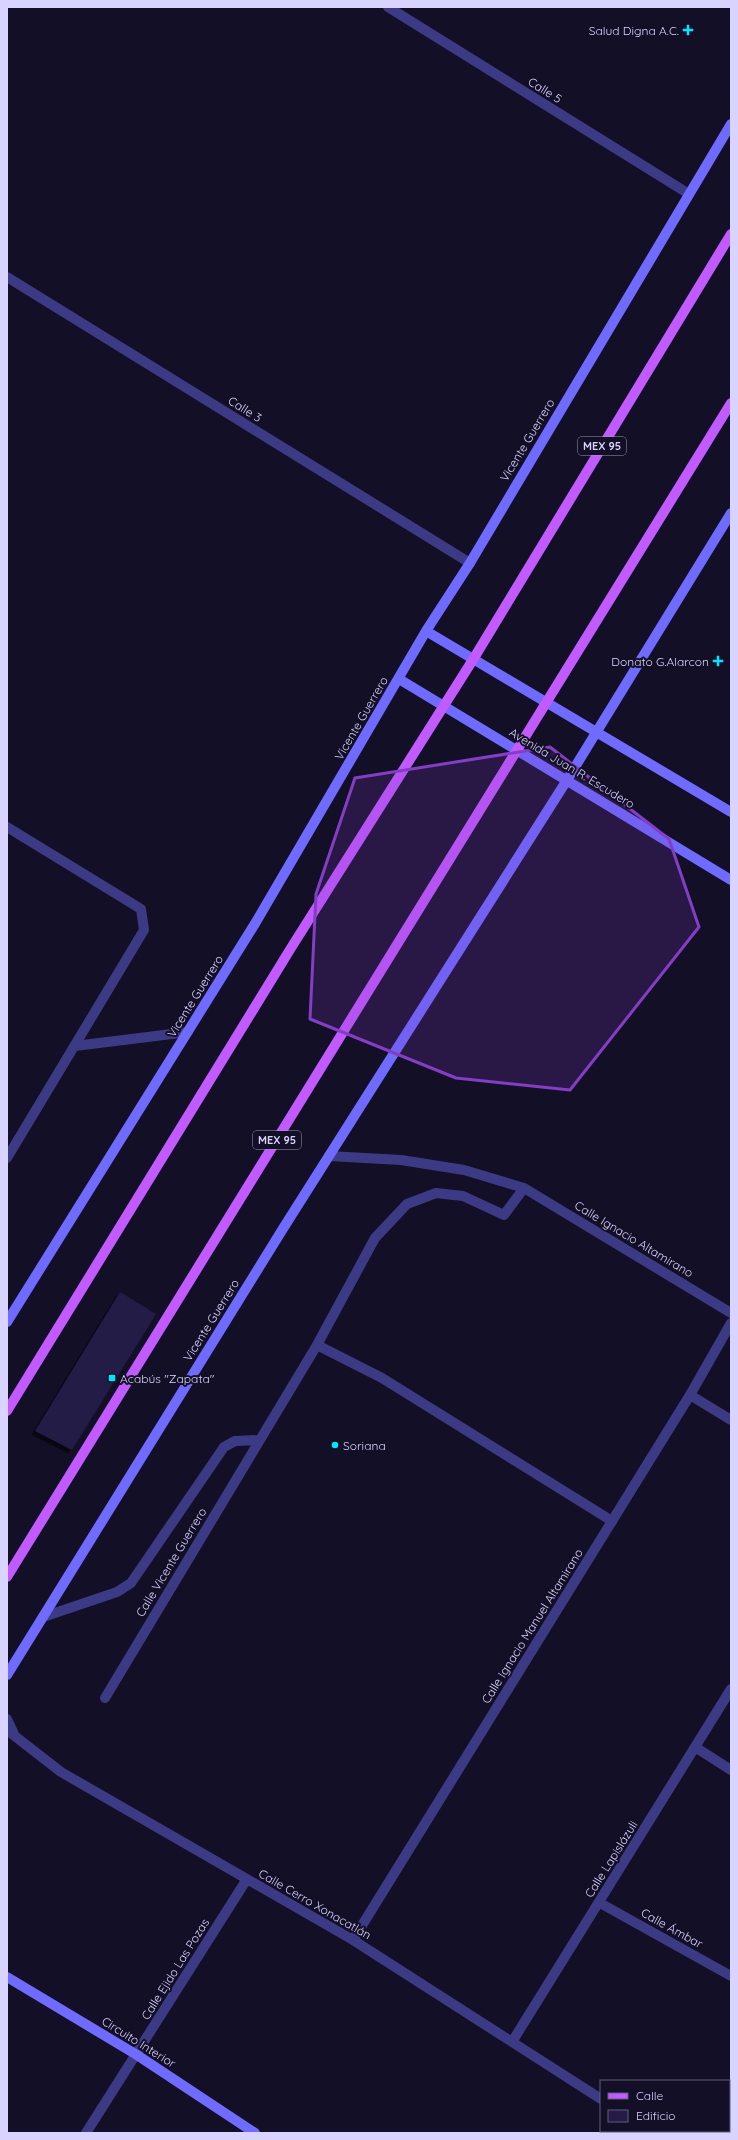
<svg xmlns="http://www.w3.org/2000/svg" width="738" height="2140" font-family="Quicksand,sans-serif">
<defs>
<filter id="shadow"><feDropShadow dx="-3.5" dy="3.5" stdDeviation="0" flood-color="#0009"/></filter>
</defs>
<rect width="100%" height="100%" fill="#130f26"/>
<!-- building -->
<path fill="#241b47" filter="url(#shadow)" d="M120 1292 156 1314 72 1450 35 1431Z"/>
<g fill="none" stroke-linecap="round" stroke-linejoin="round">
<!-- lane -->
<path stroke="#3d3a85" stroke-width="10" d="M7 827 141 909 144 930 7 1158
M75 1046 188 1032
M329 1156 401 1160 464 1170 524 1188 731 1313
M317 1345 382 1378 612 1521
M43 1617 117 1592 131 1583 224 1447 235 1441 259 1440
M105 1698 317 1345 375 1238 407 1204 436 1193 463 1196 504 1215 524 1188"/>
<!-- street -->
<path stroke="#3d3a85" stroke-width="10" d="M388 7 689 194
M7 277 470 563
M690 1395 731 1420
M7 1719 14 1734
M7 1730 61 1772 353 1940 601 2099
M695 1747 731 1770
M600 1903 731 1976
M353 1940 690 1395 731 1323
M512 2042 731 1689
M651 2131 654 2133
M86 2133 247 1879"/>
<!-- secondary -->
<path stroke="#6f6bff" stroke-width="10" d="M426 631 731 812
M399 679 731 880
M7 1322 256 922 426 631 470 563 731 124
M7 1675 284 1227 567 780 731 513
M7 1977 137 2055 255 2133"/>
<!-- primary -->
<path stroke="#c25bff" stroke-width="10" d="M7 1411 291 948 474 658 731 234
M7 1577 731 403"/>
</g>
<!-- marked area -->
<path fill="#843dc5" fill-opacity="0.2" stroke="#843dc5" stroke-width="3" stroke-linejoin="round" d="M550 747 669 839 699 927 570 1090 456 1078 310 1019 316 894 355 778Z"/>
<!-- markers -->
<g fill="#00e5ff" stroke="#130f26" stroke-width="1.5">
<path d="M686 24h4v4h4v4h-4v4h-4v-4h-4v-4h4z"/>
<path d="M716 655h4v4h4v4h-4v4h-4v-4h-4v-4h4z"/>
<rect x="108" y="1374" width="8" height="8" rx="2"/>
<circle cx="335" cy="1445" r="4"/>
</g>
<g text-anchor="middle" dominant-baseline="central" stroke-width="4" stroke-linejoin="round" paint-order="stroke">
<!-- shield labels -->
<g fill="#130f26" stroke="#9e99be" stroke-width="1">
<rect x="578" y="437" width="48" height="18" rx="3"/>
<rect x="253" y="1131" width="48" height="18" rx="3"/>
</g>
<g font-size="11" font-weight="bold" fill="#d9d4ff">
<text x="602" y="446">MEX 95</text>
<text x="277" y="1140">MEX 95</text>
</g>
<!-- poi labels -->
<g font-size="12" fill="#d9d4ff" stroke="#130f26" text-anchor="end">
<text x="679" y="30">Salud Digna A.C.</text>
<text x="709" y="661">Donato G.Alarcon</text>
<text x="120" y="1378" text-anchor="start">Acabús "Zapata"</text>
<text x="343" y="1445" text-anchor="start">Soriana</text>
</g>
<!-- street labels -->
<g font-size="12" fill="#d9d4ff" stroke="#130f26">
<text transform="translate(545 90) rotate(32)">Calle 5</text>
<text transform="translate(245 409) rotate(32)">Calle 3</text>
<text transform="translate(527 440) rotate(-59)">Vicente Guerrero</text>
<text transform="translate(361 718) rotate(-60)">Vicente Guerrero</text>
<text transform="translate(572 768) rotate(31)">Avenida Juan R. Escudero</text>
<text transform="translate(195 996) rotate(-58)">Vicente Guerrero</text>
<text transform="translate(634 1239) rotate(31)">Calle Ignacio Altamirano</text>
<text transform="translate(211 1320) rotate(-58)">Vicente Guerrero</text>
<text transform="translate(171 1562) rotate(-59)">Calle Vicente Guerrero</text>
<text transform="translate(532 1626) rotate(-58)">Calle Ignacio Manuel Altamirano</text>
<text transform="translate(611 1859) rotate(-58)">Calle Lapislázuli</text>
<text transform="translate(315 1904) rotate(30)">Calle Cerro Xonacatlán</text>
<text transform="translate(672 1928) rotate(29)">Calle Ámbar</text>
<text transform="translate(175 1969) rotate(-58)">Calle Ejido Las Pozas</text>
<text transform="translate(139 2042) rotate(32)">Circuito Interior</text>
</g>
</g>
<!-- border -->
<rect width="738" height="2140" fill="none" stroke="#d9d4ff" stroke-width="16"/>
<!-- legend -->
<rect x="600" y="2080" width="130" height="52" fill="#130f26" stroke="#625e7d"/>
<rect x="608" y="2093" width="20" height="6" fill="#c25bff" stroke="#625e7d"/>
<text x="636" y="2100" font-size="12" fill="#d9d4ff">Calle</text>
<rect x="608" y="2110" width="20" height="12" fill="#241b47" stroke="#625e7d"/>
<text x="636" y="2120" font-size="12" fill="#d9d4ff">Edificio</text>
</svg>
